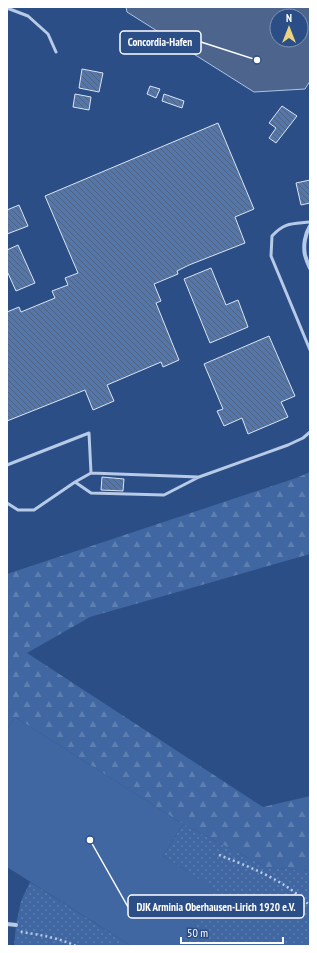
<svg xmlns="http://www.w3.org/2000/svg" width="317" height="953" font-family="'PT Sans Narrow',sans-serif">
<defs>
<pattern id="green-dots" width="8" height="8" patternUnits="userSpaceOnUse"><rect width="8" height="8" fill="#4067a2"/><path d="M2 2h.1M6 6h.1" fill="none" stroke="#5d7eb0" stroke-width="1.8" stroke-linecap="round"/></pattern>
<pattern id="forest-firs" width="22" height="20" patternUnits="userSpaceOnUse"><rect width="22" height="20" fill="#4067a2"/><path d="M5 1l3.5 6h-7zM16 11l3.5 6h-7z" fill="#5d7eb0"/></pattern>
<pattern id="building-back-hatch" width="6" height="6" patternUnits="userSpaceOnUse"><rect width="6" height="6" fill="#5377ad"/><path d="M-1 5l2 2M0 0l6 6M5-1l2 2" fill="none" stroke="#50627c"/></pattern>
</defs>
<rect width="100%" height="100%" fill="#2b4e86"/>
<!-- green -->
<path fill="url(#green-dots)" d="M183 824 266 867 310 871V946H180L215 890 163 856Z
M30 882 131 946H14L16 925 21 901Z"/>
<!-- forest -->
<path fill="url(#forest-firs)" d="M310 472V554L90 617 27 653 263 807 310 796V871L266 867 183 824 15 717 7 730V574L296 478Z"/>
<!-- pitch -->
<path fill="#4067a2" d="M15 717 183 824 163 856 216 890 180 946H131L7 867V730Z"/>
<!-- water -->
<path fill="#4d658d" stroke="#acc4e7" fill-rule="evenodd" d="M126 7H310V81L305 89 254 92 127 12ZM277 16H301V40H277Z"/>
<!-- building -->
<path fill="url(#building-back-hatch)" stroke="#dae5f6" d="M82 69 103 73 99 92 79 88Z
M150 86 160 89 156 98 147 94Z
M75 94 91 97 89 110 73 107Z
M164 94 184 101 182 108 162 101Z
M282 106 297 116 276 143 269 138 276 128 269 123Z
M218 123 254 209 235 217 245 243 189 265 177 271 178 274 154 284 161 301 156 303 179 360 163 367 161 362 107 385 114 401 93 410 85 390 7 421V312L19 307 21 312 55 298 52 291 68 285 65 278 78 273 45 196Z
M310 180V203L301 205 296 183Z
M19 205 28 226 7 234V210Z
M18 245 35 283 16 291 7 271V250Z
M211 268 226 305 238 300 248 327 210 343 184 279Z
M269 336 295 396 281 402 288 417 248 434 242 418 224 426 217 411 223 409 204 364Z
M102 477 124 479 123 491 101 490Z"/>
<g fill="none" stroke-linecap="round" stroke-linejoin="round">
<!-- path -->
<path stroke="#b7cae7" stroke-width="2.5" stroke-dasharray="2 3" stroke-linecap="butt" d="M219 855C250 867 287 881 310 906
M21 931 22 932C41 935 59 938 76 946"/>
<!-- lane -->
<path stroke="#b7cae7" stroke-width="3" d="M7 8 28 16 48 34 56 52
M310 222C292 224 285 222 272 236L271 256 310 350
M7 465 89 433 91 473
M199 477 91 473 75 482 91 493 164 495 199 477 288 445 303 438 310 432
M7 503 18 510H34L75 482"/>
<!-- street -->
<path stroke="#b7cae7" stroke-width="4" d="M310 226C305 234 303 246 305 255 306 259 308 264 310 268
M7 924 16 925"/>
</g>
<!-- callouts -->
<path fill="none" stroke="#fff" stroke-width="1.5" d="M257 60L201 42M90 840L128 907"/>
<g fill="#fff" stroke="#2b4e86" stroke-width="1.5">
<circle cx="257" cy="60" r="4"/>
<circle cx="90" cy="840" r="4"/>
</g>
<g fill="#2b4e86" stroke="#fff" stroke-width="1.5">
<rect x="120" y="31" width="81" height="23" rx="4"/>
<rect x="128" y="895" width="176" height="23" rx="4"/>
</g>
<g font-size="11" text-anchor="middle" font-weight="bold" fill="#fff">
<text x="160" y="46">Concordia-Hafen</text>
<text x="216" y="911">DJK Arminia Oberhausen-Lirich 1920 e.V.</text>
</g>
<!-- border -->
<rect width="317" height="953" fill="none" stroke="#ffffff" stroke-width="16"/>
<!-- north arrow -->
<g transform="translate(289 28)"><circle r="19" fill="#2b4e86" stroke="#8095b6"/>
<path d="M0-3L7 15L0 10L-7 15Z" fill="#edd37f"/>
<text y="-6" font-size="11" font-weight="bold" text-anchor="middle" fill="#ffffff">N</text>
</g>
<!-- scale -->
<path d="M181 937v6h102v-6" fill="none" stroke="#ffffff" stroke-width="2"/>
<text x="187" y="937" font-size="12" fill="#ffffff" stroke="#2b4e86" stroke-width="3" paint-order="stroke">50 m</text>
</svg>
